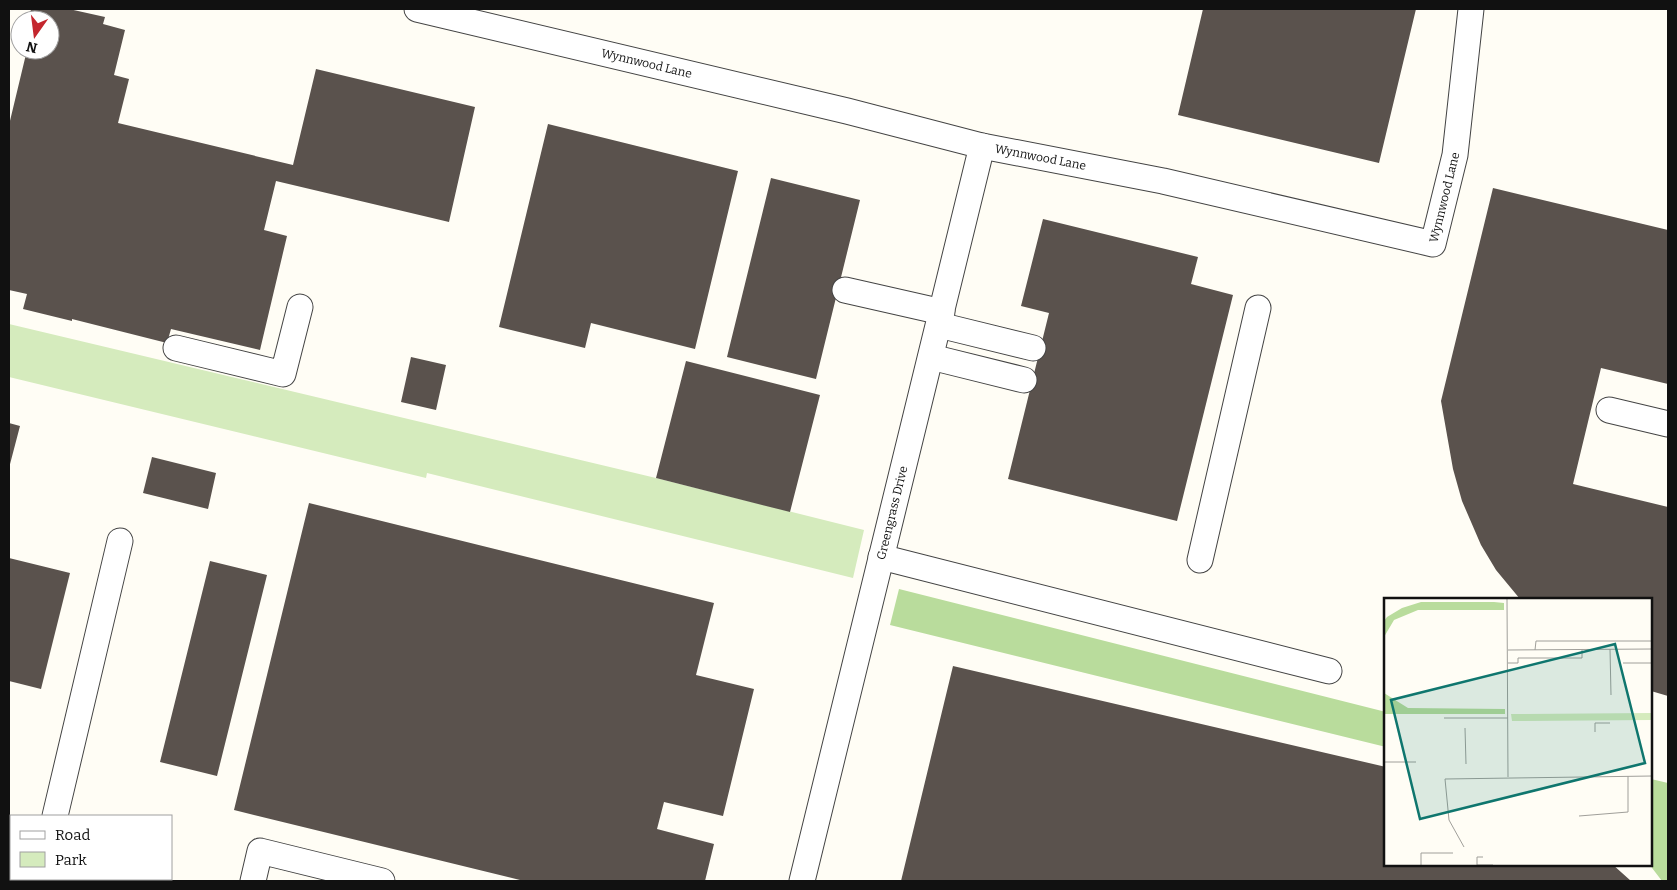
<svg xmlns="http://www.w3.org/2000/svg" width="1677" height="890" font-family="Bitter,serif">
<rect width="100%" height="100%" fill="#fffdf5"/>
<!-- green -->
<path fill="#d5ebbd" d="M9 324 656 478 864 530 853 578 427 473 426 478 9 377Z"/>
<!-- forest -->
<path fill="#b9dc9c" d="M899 589 1386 712V747L890 625Z
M1651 779 1668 783V881H1662L1649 864H1651Z"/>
<!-- building -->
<path fill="#5a524d" d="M31 9H69L105 17 103 24 125 30 114 75 129 79 118 123 293 165 316 69 475 107 449 222 276 181 264 230 287 236 260 350 171 329 167 343 72 319V321L23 309 27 294 9 290V125L27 50H50V20H29Z
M1203 9H1416L1379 163 1178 115Z
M548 124 738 171 695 349 591 323 585 348 499 327Z
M771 178 860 200 816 379 727 357Z
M1493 188 1668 230V384L1601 368 1573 484 1668 507V696L1651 691V599H1520L1496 570 1481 545 1462 501 1453 469 1441 401Z
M1043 219 1198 257 1191 284 1233 295 1177 521 1008 479 1049 313 1021 306Z
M411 357 446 365 436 410 401 402Z
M686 361 820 395 790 512 656 478Z
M9 423 20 426 9 468Z
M152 457 216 473 208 509 143 493Z
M309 503 714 603 696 675 754 689 723 816 664 802 657 829 714 844 705 881H524L234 810Z
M9 558 70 573 41 689 9 681Z
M210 561 267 575 217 776 160 762Z
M953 666 1386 767V864H1612L1631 881H901Z"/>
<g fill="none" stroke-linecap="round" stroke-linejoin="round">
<!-- minor casing -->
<g stroke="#444" stroke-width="27">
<g id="minor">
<path id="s1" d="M417 9 847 111 982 146 1163 181 1433 244 1455 155 1471 9"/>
<path d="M845 290 942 312"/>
<path d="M939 325 1033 348"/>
<path d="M176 348 283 374 300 307"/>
<path d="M931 357 1024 380"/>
<path d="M1609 410 1668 424"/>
<path d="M881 557 1329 671"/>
<path d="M1200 560 1258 308"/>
<path d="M55 816 120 541"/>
<path d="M9 853H11"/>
<path d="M114 879 124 881"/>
<path d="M253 881 260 851 382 881"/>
<path id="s2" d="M802 881 982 146"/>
</g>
</g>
<!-- minor -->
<use href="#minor" stroke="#fff" stroke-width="25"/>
</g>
<g text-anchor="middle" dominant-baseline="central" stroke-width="5" stroke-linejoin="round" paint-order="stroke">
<!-- street labels -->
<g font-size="12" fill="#111" stroke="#fff">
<text stroke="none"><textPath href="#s1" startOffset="236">Wynnwood Lane</textPath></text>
<text stroke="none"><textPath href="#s1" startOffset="641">Wynnwood Lane</textPath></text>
<text stroke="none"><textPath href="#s1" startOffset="1091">Wynnwood Lane</textPath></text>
<text stroke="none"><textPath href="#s2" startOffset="379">Greengrass Drive</textPath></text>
</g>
</g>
<!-- overview -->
<g transform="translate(1384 598)">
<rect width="268" height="268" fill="#fffdf5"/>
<path d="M267 115V122L128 123 127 116Z" fill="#d5ebbd"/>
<path d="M37 4H110L120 5V12H34L10 22 0 39V23L3 19 18 10ZM0 95 24 110 121 111V116H0Z" fill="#b9dc9c"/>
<path fill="none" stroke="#a09f9a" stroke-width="1" d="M123 1 124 179M226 51 227 97M124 52 268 51M151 52 152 43H268M124 65H134V60H198V51M239 65H268M60 120H124M81 130 82 166M211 134V125H226M0 164H32M195 218 244 214V178M80 249 65 222 61 181 268 178M99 259H93V267H109M37 267V255H69"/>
<path fill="#0f766e" fill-opacity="0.15" stroke="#0f766e" stroke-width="2.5" d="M231 46 261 165 36 221 7 102Z"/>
<rect width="268" height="268" fill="none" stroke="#111" stroke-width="2.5"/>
</g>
<!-- border -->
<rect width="1677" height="890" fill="none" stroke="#111111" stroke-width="20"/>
<!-- legend -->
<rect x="10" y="815" width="162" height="65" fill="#ffffff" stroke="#a0a0a0"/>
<rect x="20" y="831" width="25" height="8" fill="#ffffff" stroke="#a0a0a0"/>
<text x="55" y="840" font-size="15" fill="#111111">Road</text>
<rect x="20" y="852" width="25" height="15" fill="#d5ebbd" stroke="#a0a0a0"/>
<text x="55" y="865" font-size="15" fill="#111111">Park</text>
<!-- north arrow -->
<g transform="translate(35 35) rotate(194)"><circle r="24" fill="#ffffff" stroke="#a0a0a0"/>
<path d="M0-4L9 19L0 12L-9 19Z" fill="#c4262e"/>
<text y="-8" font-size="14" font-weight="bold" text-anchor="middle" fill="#111111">N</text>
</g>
</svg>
